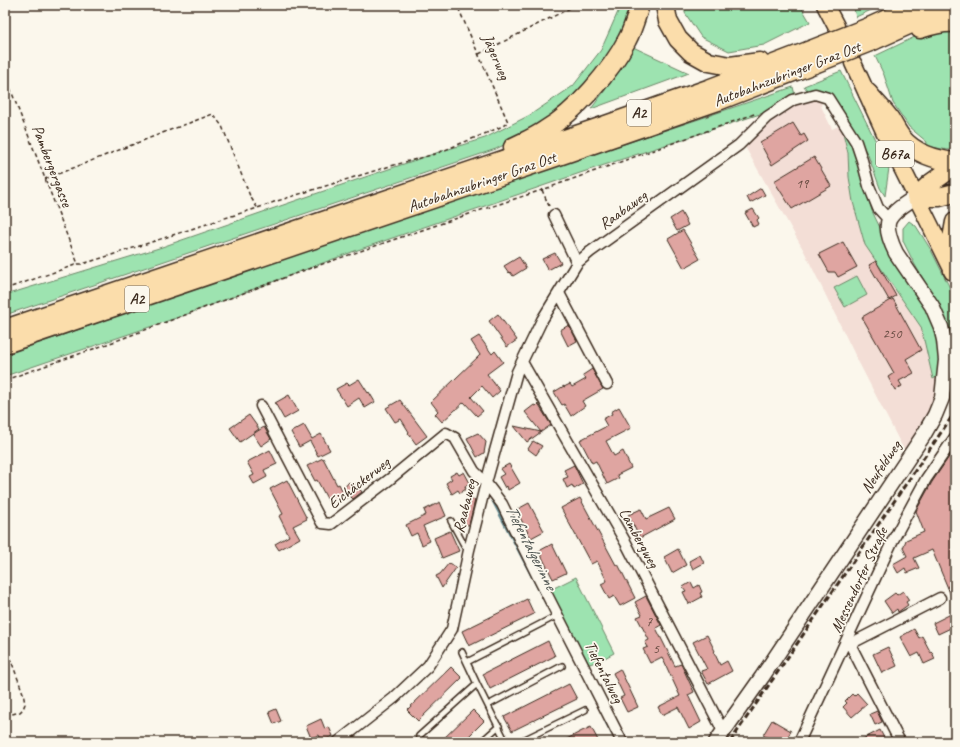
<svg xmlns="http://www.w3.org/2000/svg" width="960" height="747" font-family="Caveat,sans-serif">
<rect width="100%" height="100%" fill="#fbf7ec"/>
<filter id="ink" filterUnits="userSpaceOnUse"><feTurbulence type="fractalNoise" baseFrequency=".025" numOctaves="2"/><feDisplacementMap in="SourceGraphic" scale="8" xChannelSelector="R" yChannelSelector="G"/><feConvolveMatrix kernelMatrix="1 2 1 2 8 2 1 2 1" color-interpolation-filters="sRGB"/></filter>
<g filter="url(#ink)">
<!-- built -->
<path fill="#f3ded6" d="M817 98 823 99 821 106 832 129 841 125 848 153 849 177 853 202 865 245 921 327 933 379 940 375 939 387 928 419 905 452 856 357 804 251 744 145 775 117 805 100Z"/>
<!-- green -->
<path fill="#9de3b0" stroke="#6c8667" d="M621 5H631L613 52 586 90 539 127 496 149 5 315V295L159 248 315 194 439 152 485 138 530 115 573 86 601 50Z
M685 5H800L810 22 764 45 729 51 701 37 685 13Z
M853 5H882L856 17Z
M955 30V148L948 150 926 146 927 142 909 127 893 103 884 75 875 56 923 33Z
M633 47 689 73 591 109 617 74Z
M841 71 889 168 885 196 880 188 868 155 833 96 821 91 807 90 804 86Z
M793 87 795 95 766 112 583 172 352 252 182 316 5 376V355L380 225 702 118Z
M841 125 857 146 864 183 872 211 885 238 935 321 940 375 933 379 921 327 865 245 853 202 849 177 848 153Z
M909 221 916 226 931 250 955 298V378H953L950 377 941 314 931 292 915 265 903 241V228Z
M857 276 867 295 845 307 834 288Z
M576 577 614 653 601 660 587 665 550 590Z"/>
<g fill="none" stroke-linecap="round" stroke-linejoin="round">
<!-- stream -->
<path stroke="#668d94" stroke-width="3" d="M491 497 547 605
M606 722 613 735"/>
</g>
<!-- building -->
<path fill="#dfa5a1" stroke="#3b2a1e" d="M793 123 801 136 804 134 808 141 772 165 760 143Z
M814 157 831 186 792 209 774 181Z
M761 188 765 195 750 203 747 197Z
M753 209 759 218 757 220 759 224 753 227 745 213Z
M681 212 688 225 677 231 670 219Z
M683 230 700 259 684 268 668 239Z
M843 242 857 267 838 277 835 272H829L819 254Z
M555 253 561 263 548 270 542 259Z
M519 257 526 268 513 276 510 272 509 273 504 266Z
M876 261 896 296 889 300 869 265Z
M893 299 921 350 906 359 914 373 899 381 902 386 895 390 888 377 894 373 862 317Z
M498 314 517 340 507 347 489 321Z
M569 325 577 341 568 346 560 330Z
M479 336 492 354 495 351 503 362 487 374 500 391 492 398 482 386 471 397 483 411 477 416 464 402 442 422 435 414 438 411 431 402 480 355 471 341Z
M592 369 603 389 582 401 585 406 571 416 564 404 562 405 554 392 564 386V387L570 384 572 387 586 379 583 375Z
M359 379 368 393 369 392 375 402 365 408 359 398 347 406 336 389 347 383 349 385Z
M289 395 298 411 284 419 275 403Z
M400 400 427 436 416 444 408 433 409 432 401 419 395 422 386 408Z
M538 404 551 425 527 442 514 426 541 432 525 412 534 405 536 406Z
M619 407 631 428 606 441 614 456 623 451 631 468 617 475 619 478 607 484 596 461 592 463 580 440 607 426 603 419 612 414 611 412Z
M249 415 259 429 240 442 230 428Z
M304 425 312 439 321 434 330 450 318 456 310 441 299 447 291 432Z
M264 427 271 439 261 446 253 434Z
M478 433 486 442 484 453 477 457 467 438Z
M533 441 542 446 536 455 528 449Z
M955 448V605L932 550 914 558 919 568 907 573 905 568 898 573 893 564 907 556 903 548 906 540 924 532 916 511 932 482Z
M270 450 277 464 264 470 267 477 254 484 250 477 254 475 247 462Z
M323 458 337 485 339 484 342 490 349 482 352 486 355 483 362 492 353 499 350 496 331 506 317 480 315 481 307 466Z
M509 464 520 483 508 490 507 486 505 488 499 477 504 474 500 469Z
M574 465 583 484 574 489 572 485 567 488 563 479 568 477 564 470Z
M457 472 459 475 464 472 470 483 465 486 466 489 460 493 458 490 452 494 446 483 452 479 450 476Z
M287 480 307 519 293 526 300 538 279 550 275 544 289 536 279 516 283 514 270 489Z
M467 498 475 500 469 525 461 524Z
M580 498 616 565 618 564 635 598 620 606 614 596 609 599 601 584 607 581 597 561 591 564 561 508Z
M440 502 446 516 423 526 430 541 422 545 417 533 411 536 406 525 426 515 424 510Z
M529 503 544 531 531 538 516 510Z
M669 508 675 519 640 538 628 515 641 509 646 519Z
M450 531 459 551 442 558 434 538Z
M552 544 566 573 553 579 539 551Z
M678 549 686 565 672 573 664 557Z
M700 555 704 563 693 569 689 561Z
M449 563 456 568 442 588 436 576 440 574Z
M691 582 694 588 699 585 702 592 700 593 702 597 689 604 683 592 686 591 683 587Z
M903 591 909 600 906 602 908 605 898 612 897 609 892 613 884 601 895 593 897 595Z
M646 596 661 625 656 628 675 666 681 664 694 692 688 695 701 722 689 729 678 707 662 715 658 707 680 696 662 657 650 663 643 649 648 647 645 642 649 640 637 617 642 615 635 602Z
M527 599 534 614 469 646 462 631Z
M955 612V626L938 634 933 623Z
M914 629 919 638 922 636 931 653 932 652 935 659 924 664 919 653 911 657 900 637Z
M707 635 715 651 714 652 720 665 727 661 732 671 708 684 701 671 707 669 693 642Z
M548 641 555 656 490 689 483 674Z
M888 647 897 666 882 673 873 654Z
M451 667 462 678 418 721 407 710Z
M620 669 638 707 627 712 620 698 624 696 613 673Z
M569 684 577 699 512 731 504 717Z
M857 693 867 704 852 717 843 707 847 703 845 701 852 694 854 696Z
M276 709 281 721 274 724 269 712Z
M473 710 484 721 463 742H440Z
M877 711 882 722 875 725 870 714Z
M321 719 325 729 329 727 333 736 322 741 319 735 311 738 306 726Z
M772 720 791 731 785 742H775L763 735Z
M591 727 599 742H561L582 731Z
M880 730 886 742H857Z"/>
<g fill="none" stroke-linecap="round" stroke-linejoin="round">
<!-- lane casing -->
<g stroke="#3b2a1e" stroke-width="8">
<path id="lane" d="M451 521 464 545 469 550
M462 652 477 684 506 742
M467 662 558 615
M488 705 562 666
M419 736 477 684
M481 742 499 726
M519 742 585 710"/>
</g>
<!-- street casing -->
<g stroke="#3b2a1e" stroke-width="13">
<path id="street" d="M554 215 577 263
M559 293 607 384
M522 362 626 543 723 731
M261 406 322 523 331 524 390 479 446 433 455 438 474 471 486 483 502 504 538 577 622 742
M846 642 850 644 900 742
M850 644 940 598
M338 742 394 698 428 666 452 629 469 550 486 483 517 372 542 320 577 263 590 252 739 145 767 117 793 100 815 94 828 98 856 142 862 160 869 186 878 208 889 220
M799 742 892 542 926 479 955 437"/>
</g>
<!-- secondary casing -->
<g stroke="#3b2a1e" stroke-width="17">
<path id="secondary" d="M716 742 762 677 923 436 935 415 942 398 946 360 944 340 941 327 932 306 896 253C892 245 885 228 889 220 893 211 908 202 916 197"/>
</g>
<!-- primary casing -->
<g stroke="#3b2a1e" stroke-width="19">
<path id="primary" d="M825 5 836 26
M853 63 890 144 953 271"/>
</g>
<!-- highway casing -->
<g stroke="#3b2a1e" stroke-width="21">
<path id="highway" d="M665 5 668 21 678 39 691 52 709 62 730 66 760 62
M869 27 918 5
M920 29C932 25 943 22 955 23
M875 40 954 5
M868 93C875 102 884 110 890 119 894 125 897 132 902 138 914 153 936 160 955 162
M513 147C523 142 535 137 545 130 576 112 611 71 627 40 633 29 636 17 640 5
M916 197 931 183 955 166
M916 197H939L955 193
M953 271V233L955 222
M5 329 600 127 708 89 808 51
M5 344 550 159 718 101 814 64"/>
</g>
<!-- path -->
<path stroke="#3b2a1e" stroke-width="1.5" stroke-dasharray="4 3" stroke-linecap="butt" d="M479 54 576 5
M5 75 78 264
M45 179 165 132 213 114 222 126 250 196 258 209
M542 190 549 206
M5 289 78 264H82C126 251 169 236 213 222 233 215 254 210 274 202L387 167 435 154 489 132 503 126 508 122 457 5
M5 380 113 342 305 270 475 212 542 190 757 113
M5 644 23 693 25 704 23 709 20 712 5 716"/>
<!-- lane -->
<use href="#lane" stroke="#fbf7ec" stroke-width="5"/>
<!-- street -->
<use href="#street" stroke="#fbf7ec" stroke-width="10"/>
<!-- secondary -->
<use href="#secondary" stroke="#fbf7ec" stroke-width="14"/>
<!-- primary -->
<use href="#primary" stroke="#fbddab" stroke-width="16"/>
<!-- highway -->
<use href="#highway" stroke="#fbddab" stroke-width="18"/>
<!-- rail -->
<path stroke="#3b2a1e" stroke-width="3" stroke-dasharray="6 3" stroke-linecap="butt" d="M730 742 955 412"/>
<!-- highway-bridge casing -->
<g stroke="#3b2a1e" stroke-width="21" stroke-linecap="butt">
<path id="highway-bridge" d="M808 51 869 27
M814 64 875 40"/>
</g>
<!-- highway-bridge -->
<use href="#highway-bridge" stroke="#fbddab" stroke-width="18"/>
</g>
</g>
<g text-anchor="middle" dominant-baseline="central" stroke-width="3.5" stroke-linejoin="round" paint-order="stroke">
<!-- number labels -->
<g font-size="14" fill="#64493f">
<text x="802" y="183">19</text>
<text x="892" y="333">250</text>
<text x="649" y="621">7</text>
<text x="656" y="648">5</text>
</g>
<!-- shield labels -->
<g fill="#fbf7ec" stroke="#75685c" stroke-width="1">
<rect x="627" y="100" width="24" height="26" rx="3"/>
<rect x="876" y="141" width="38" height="26" rx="3"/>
<rect x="125" y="286" width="24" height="26" rx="3"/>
</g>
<g font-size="15" font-weight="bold" fill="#3b2a1e">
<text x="639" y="113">A2</text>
<text x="895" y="154">B67a</text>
<text x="137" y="299">A2</text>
</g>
<!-- street labels -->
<g font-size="16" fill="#3b2a1e" stroke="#fbf7ec">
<text transform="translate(496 57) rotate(67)">Jägerweg</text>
<text transform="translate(787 74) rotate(-21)">Autobahnzubringer Graz Ost</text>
<text transform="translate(52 166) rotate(69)">Pambergergasse</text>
<text transform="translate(482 182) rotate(-19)">Autobahnzubringer Graz Ost</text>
<text transform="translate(623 210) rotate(-36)">Raabaweg</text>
<text transform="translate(881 467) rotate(-56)">Neufeldweg</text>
<text transform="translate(359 483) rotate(-38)">Eichäckerweg</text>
<text transform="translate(465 506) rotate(-76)">Raabaweg</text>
<text transform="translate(639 538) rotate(61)">Lambergweg</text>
<text transform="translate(859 580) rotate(-65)">Messendorfer Straße</text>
<text transform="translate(604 672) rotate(63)">Tiefentalweg</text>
</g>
<!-- water labels -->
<g font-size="17" font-style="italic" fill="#4d534f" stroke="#fbf7ec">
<text transform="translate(531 547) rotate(63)">Tiefentalgerinne</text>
</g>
</g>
<!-- margin -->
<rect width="960" height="747" fill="none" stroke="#fbf7ec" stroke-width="20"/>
<rect x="10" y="10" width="940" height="727" fill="none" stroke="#3b2a1e" stroke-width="1.5" filter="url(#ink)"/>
</svg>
